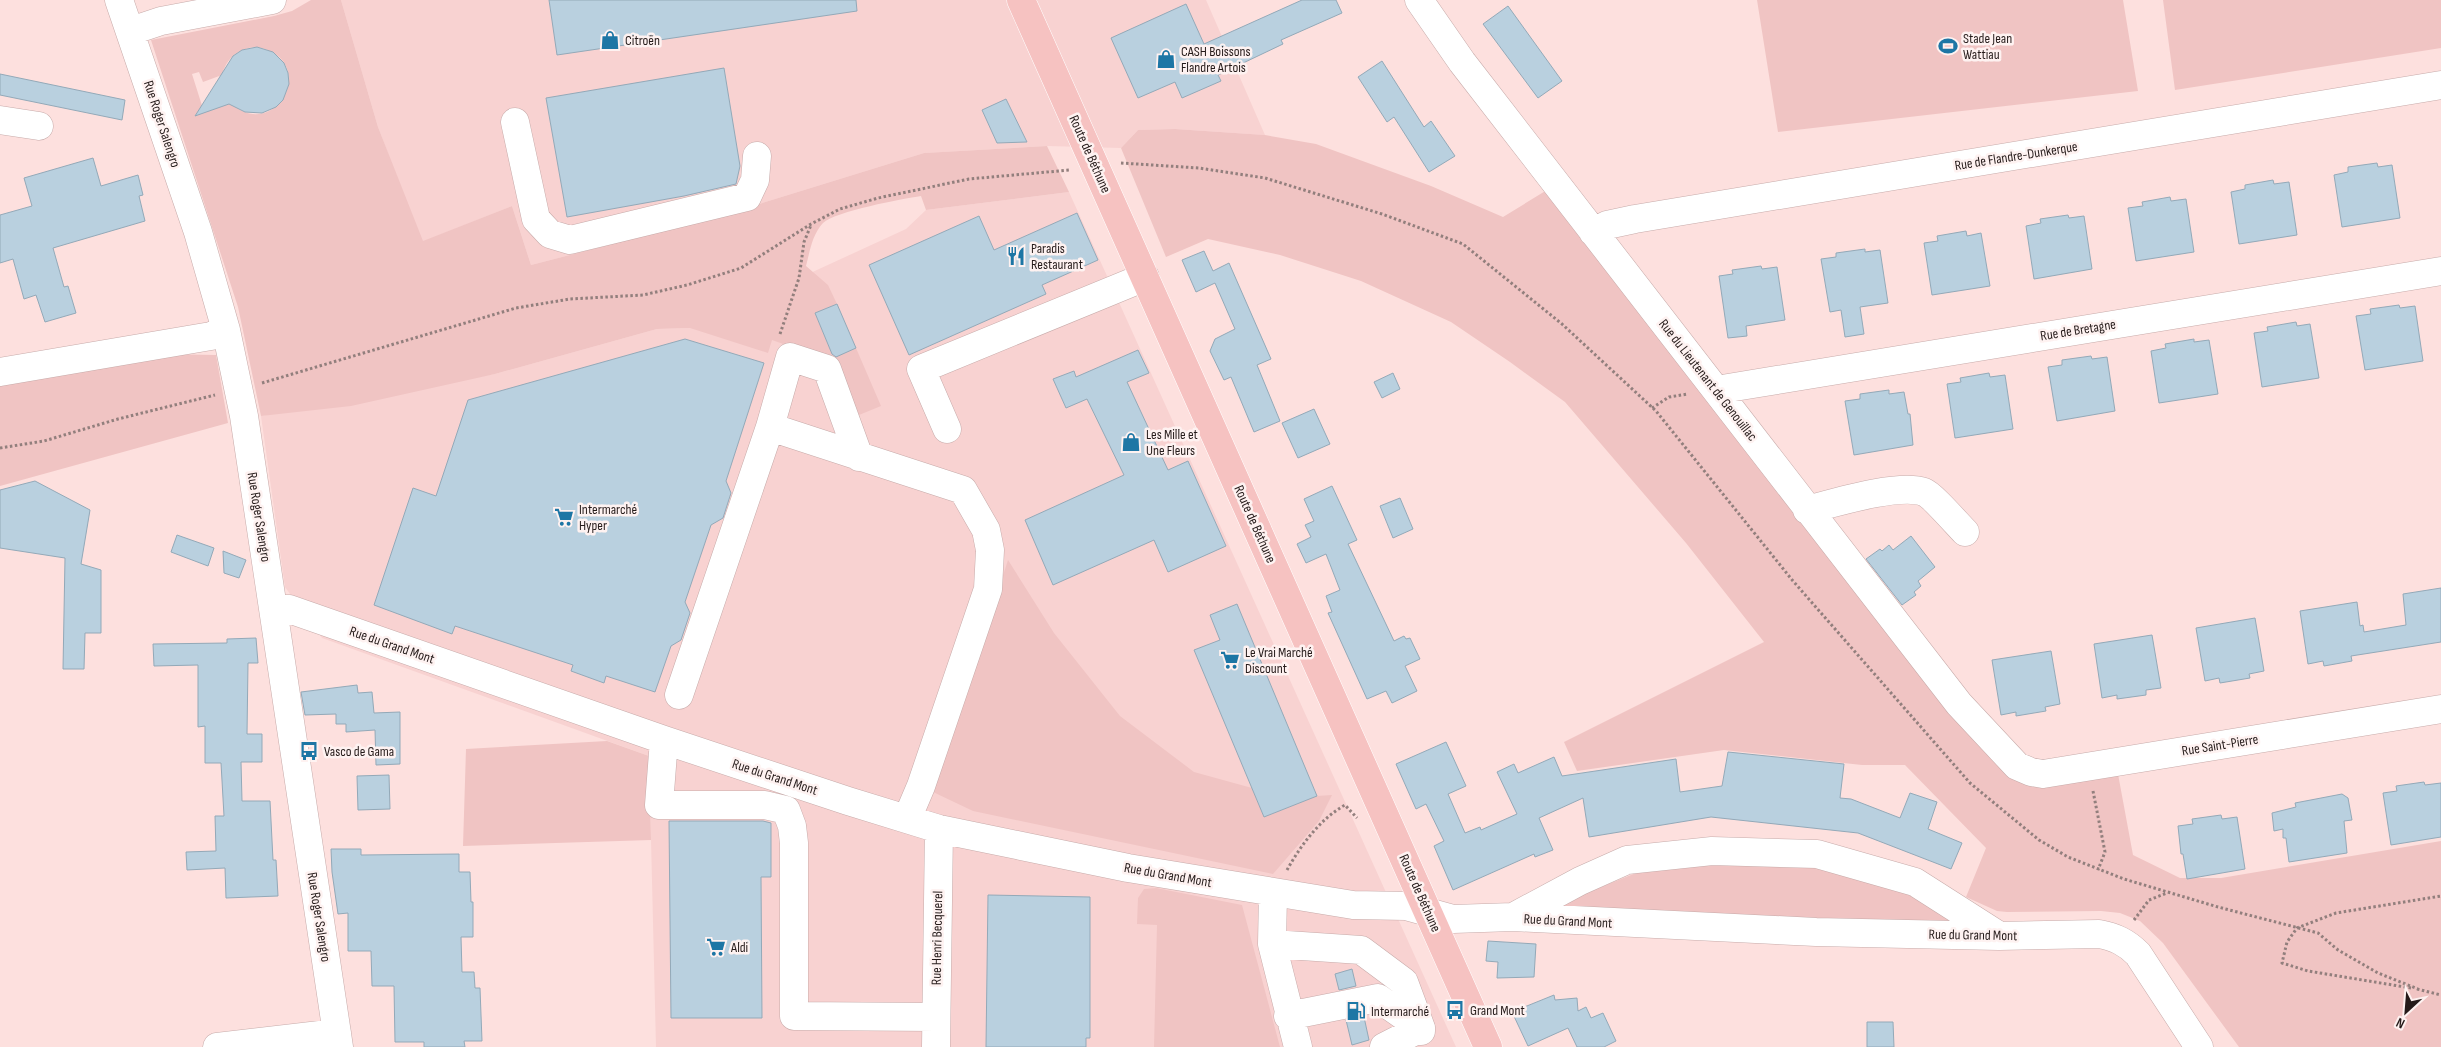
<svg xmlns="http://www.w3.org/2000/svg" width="2441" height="1047" font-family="'Sofia Sans Condensed',sans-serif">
<rect width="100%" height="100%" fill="#fde0de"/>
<!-- built -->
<path fill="#f8d2d1" d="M341 0H1206L1265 135 1175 129 1138 130 1121 148 1047 146 924 153 717 217 531 265 512 206 422 242 378 127Z
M1069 192 1456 1047H656L649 756 322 638 285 587 261 416 495 374 657 329 691 328 906 229 926 210Z"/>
<!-- green -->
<path fill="#f0c4c3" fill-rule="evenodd" d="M311 0H341L378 127 423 241 512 206 531 265 717 217 924 153 1047 146 1069 192 926 210 921 196C902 199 836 211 823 223 812 235 810 251 806 266L828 285 837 304 815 313 833 357 856 348 881 406 859 415 837 363 772 340 768 353 690 328 657 329 495 374 351 406 261 416 238 307 151 40 274 16 292 11ZM257 47C322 60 274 144 231 103L204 112 192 74 199 72 203 82 222 75C227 57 239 48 257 47Z
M1757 0H2123L2138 91 1778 132Z
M2163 0H2441V48L2175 90Z
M1175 129 1265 135 1316 144 1431 186 1503 217 1547 190 2006 770 2118 774 2133 855 2180 878H2221L2441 841V1047H2239L2163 943 2140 921 2120 913 2101 911 2007 912 1997 911 1966 897 1986 848 1905 765H1862L1724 750 1577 771 1564 742 1764 642 1686 543 1565 402 1510 362 1451 322 1361 281 1280 255 1208 239 1166 257 1121 148 1138 130Z
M160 354 216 355 228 423 0 486V383Z
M1008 560 1054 633 1120 716 1194 772 1252 788 1264 817 1317 796 1332 795 1319 821 1273 874 973 811 933 792Z
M607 741 649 756 651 840 463 846 466 749Z
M1711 861 1813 866 1892 887 1940 910 1954 926 1561 917V903L1641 871Z
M1156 888 1242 905 1280 1047H1154L1157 925 1137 924 1138 898 1144 889Z"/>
<!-- building -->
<path fill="#b9d0df" stroke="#93a9b8" d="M549 0H856L857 11 557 55Z
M1302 0H1336L1342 13 1281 40 1283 44 1218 75 1221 81 1182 98 1175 82 1138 98 1111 38 1186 4 1204 44Z
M1508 6 1562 81 1538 98 1483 24Z
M257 47 273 52 284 63 288 73 289 84 283 100 276 107 262 113 245 112 229 104 195 116 233 56 242 50Z
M1382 61 1424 127 1431 121 1455 156 1429 172 1394 117 1387 122 1358 77Z
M724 68 740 166 736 184 684 196 567 217 546 98Z
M0 74 125 100 122 120 0 95Z
M1006 99 1027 142 997 143 982 110Z
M93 158 101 186 138 175 143 195 139 196 145 221 53 248 64 287 68 286 76 313 45 322 36 295 24 299 13 259 0 263V215L32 206 24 178Z
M2377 163 2378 167 2392 165 2400 218 2342 227 2334 175 2348 172V167Z
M2273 180 2274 184 2289 182 2297 235 2239 244 2231 192 2245 189V185Z
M2170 197 2171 201 2186 199 2194 252 2136 261 2128 208 2143 206 2142 202Z
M1077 213 1098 260 1042 285 1046 294 909 355 869 265 979 216 994 250Z
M2068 215 2069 218 2084 216 2092 269 2034 279 2026 226 2041 223 2040 219Z
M1966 231 1967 236 1981 233 1990 286 1932 295 1924 243 1938 241 1937 236Z
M1865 249V252L1880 250 1888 303 1860 307 1864 334 1845 337 1841 310 1830 312 1821 259 1836 257V253Z
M1204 251 1213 271 1229 263 1271 359 1257 365 1280 421 1254 432 1231 377 1224 380 1210 351 1215 339 1235 329 1215 283 1196 292 1182 260Z
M1761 266 1762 269 1777 267 1785 320 1746 326 1747 336 1728 338 1719 276 1733 274 1732 270Z
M837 304 856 348 836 357 832 354 815 313Z
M2399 305 2400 308 2415 306 2423 361 2365 370 2356 316 2371 314 2370 309Z
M2296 322 2297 326 2310 324 2319 378 2262 387 2254 333 2268 331 2267 327Z
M685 339 764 363 726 481 731 493 723 518 711 525 685 602 690 613 681 640 671 646 655 692 606 676 604 683 571 671 573 665 455 626 452 634 374 605 413 488 436 496 468 400Z
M2194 339V342L2209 340 2218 394 2159 403 2151 351 2166 348 2165 344Z
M1138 350 1149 373 1127 382 1168 470 1188 461 1226 546 1168 572 1154 540 1053 585 1025 520 1124 475 1087 399 1066 408 1053 379 1074 371 1076 377Z
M2091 356 2092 359 2107 357 2115 411 2057 421 2048 367 2062 365V360Z
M1393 373 1400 389 1382 398 1374 382Z
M1989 373 1990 377 2005 375 2013 429 1955 438 1947 384 1961 382 1960 378Z
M1889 390V394L1904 392 1908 414H1910L1913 445 1854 455 1845 401 1860 399V394Z
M1314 409 1330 444 1298 458 1282 423Z
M35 481 90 510 81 564 101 570V633H85L84 669H63L65 558 0 548V490Z
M1332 486 1357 540 1348 544 1394 641 1404 636 1406 639 1410 638 1420 659 1405 666 1417 691 1392 703 1386 691 1367 699 1328 613 1332 612 1326 596 1340 590 1326 554 1306 563 1297 544 1311 537 1305 525 1314 521 1304 499Z
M1400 498 1413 529 1393 538 1380 506Z
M177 535 214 548 208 566 171 552Z
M1911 536 1935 567 1918 581 1921 586 1914 592 1916 595 1902 605 1866 559 1880 549 1882 551 1889 545 1893 550Z
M223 551 246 560 239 578 224 573Z
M2441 588V642L2351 656 2352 661 2324 666 2323 661 2308 664 2300 611 2357 602 2360 626 2363 625 2364 632 2406 625 2403 594Z
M1237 604 1317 796 1264 817 1194 650 1220 640 1210 615Z
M2255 618 2264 671 2249 674 2250 678 2220 683 2219 678 2205 681 2196 628Z
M2152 635 2161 688 2146 690V695L2117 699V695L2102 698 2094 644Z
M256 638 258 663H248L247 734H262V762H241L242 801H270L273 860H276L278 896 226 898 225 868 187 870 186 852 216 851 215 816H224L221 763H205V726L198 727V665L154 666 153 644 227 643V639Z
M2051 651 2060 704 2045 707 2046 711 2016 716V712L2001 715 1992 660Z
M357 685 358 693 372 692 374 713 400 712V764L376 765 375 730 346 732V724H336V714L305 715 301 692Z
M1446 742 1466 786 1448 794 1465 833 1480 827 1481 830 1517 814 1497 772 1514 764 1518 773 1554 757 1562 776 1676 759 1680 792 1722 786 1728 752 1844 764 1840 798 1851 799 1900 818 1910 793 1937 802 1928 829 1962 843 1951 869 1858 833 1711 817 1589 837 1583 798 1539 818 1553 850 1535 857 1534 854 1453 890 1434 846 1444 841 1426 804 1416 809 1396 764Z
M389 775 390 809 358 810 357 776Z
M2424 782 2425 785 2441 783V837L2391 845 2383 793 2397 791 2396 786Z
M2342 794 2348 798 2352 820 2344 821 2347 853 2289 862 2286 838H2283V829L2274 831 2272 813 2296 807 2295 803Z
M2221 815 2222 819 2237 817 2245 869 2187 879 2183 854H2181L2178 826 2193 824 2192 819Z
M669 821H763L771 823V877H761L762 1018H671Z
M331 849H361V855L459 854V872H470L471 902H473V937H461L462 972H474L475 988H480L482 1041H464L465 1047H424V1042H395L394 986H372L371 951H348V913L338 914 332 872Z
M988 895 1090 897V1038H1086V1047H986Z
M1488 941 1536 944 1534 977 1497 978 1498 962 1486 961Z
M1352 969 1356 986 1339 990 1335 974Z
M1554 995 1555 1000 1577 998 1578 1011 1586 1007 1591 1018 1603 1013 1616 1041 1604 1047H1577L1568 1028 1528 1046 1512 1012Z
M1364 1017 1369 1040 1352 1045 1346 1020Z
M1867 1022H1893L1894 1047H1867Z"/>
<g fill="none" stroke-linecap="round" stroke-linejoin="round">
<!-- minor casing -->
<g stroke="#c7abaa" stroke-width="29">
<path id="minor" d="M119 0 198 232 226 330 244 416 339 1047
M1419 0 1462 62 1959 704 2017 766 2031 772 2043 774 2441 709
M131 31 161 21 272 0
M0 120 39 126
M515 122 536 219 550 234 570 240 747 197 755 180 757 156
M1593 232 1607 225 1635 219 2441 85
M0 372 211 336 226 330
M1716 390 2441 271
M770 427 790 357 827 369 859 457
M947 429 921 369 1145 277
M1807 510C1834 503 1899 483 1924 492 1932 495 1957 524 1965 532
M273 608 289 609 664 740 848 801 939 829 1128 868 1353 905 1406 906 1453 919 1513 917 1816 932 1999 936 2099 934C2115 937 2126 942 2138 954L2199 1047
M679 695 770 427 963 490 986 530 990 550 988 589 921 786 907 819
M664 740 659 805H765L786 810 792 826 794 843V1016L936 1017
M1273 894 1272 944 1298 1047
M1513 917 1580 881 1627 860 1712 851 1817 854 1915 882 1998 935
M1272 944 1361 950 1404 982 1421 1028 1384 1047
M1288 1016 1378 998 1421 1028V1031
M217 1047 337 1033
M936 1047 939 829"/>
</g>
<!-- major casing -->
<g stroke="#fff" stroke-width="29">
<path id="major" d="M1021 0 1488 1047"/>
</g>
<!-- path -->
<path stroke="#927f7d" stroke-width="3" stroke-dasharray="2.5 2.5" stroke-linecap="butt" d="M1121 163 1199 168 1265 178 1382 214 1463 244 1562 324 1656 411 1793 581 1970 783 2039 840 2068 857 2124 879 2218 907 2318 933 2338 950 2378 973 2418 989
M780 334 799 278 804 242 811 225
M262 383 516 308 570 299 643 295 687 285 741 268 811 224 840 209 878 198 969 179 1070 170
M1652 408 1669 397 1688 394
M0 448 44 441 118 419 215 395
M2093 791 2105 852 2098 870
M1287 870C1301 845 1320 819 1345 805L1357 818
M2134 920 2149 900 2167 893
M2411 988 2308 971 2282 963 2287 942 2297 928 2336 913 2441 896
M2417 989 2441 995"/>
<!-- minor -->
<use href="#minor" stroke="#fff" stroke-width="28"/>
<!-- major -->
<use href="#major" stroke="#f6c2c1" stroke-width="28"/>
</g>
<!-- icons -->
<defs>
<g id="shop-bare" transform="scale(1.5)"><path d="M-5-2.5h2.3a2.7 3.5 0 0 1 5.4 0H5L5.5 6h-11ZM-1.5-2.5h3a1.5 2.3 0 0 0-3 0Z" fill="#1d76a5" stroke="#fef2f1" stroke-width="2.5" paint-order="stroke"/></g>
<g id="stadium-bare" transform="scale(1.5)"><path d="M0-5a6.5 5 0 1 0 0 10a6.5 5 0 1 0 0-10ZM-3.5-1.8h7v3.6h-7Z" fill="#1d76a5" stroke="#fef2f1" stroke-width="2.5" paint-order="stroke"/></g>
<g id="restaurant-bare" transform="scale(1.5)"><path d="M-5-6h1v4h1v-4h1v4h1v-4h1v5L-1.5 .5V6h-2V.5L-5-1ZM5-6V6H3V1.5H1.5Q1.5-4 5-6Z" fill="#1d76a5" stroke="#fef2f1" stroke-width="2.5" paint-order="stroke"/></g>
<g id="supermarket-bare" transform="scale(1.5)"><path d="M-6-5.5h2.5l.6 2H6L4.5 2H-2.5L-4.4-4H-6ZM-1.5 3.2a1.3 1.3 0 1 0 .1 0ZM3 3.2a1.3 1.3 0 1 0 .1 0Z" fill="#1d76a5" stroke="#fef2f1" stroke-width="2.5" paint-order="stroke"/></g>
<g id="bus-bare" transform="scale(1.5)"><path d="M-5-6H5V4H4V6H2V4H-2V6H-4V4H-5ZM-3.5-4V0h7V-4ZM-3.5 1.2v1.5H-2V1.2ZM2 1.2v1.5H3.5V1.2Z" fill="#1d76a5" stroke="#fef2f1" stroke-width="2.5" paint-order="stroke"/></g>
<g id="fuel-bare" transform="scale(1.5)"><path d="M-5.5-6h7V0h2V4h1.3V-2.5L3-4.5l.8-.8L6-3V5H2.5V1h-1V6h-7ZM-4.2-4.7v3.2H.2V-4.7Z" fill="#1d76a5" stroke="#fef2f1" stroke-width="2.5" paint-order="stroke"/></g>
</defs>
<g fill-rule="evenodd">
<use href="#shop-bare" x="610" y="40"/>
<use href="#stadium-bare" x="1948" y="46"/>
<use href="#shop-bare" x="1166" y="59"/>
<use href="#restaurant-bare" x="1016" y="256"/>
<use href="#shop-bare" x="1131" y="442"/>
<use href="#supermarket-bare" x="564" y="517"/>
<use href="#supermarket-bare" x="1230" y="660"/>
<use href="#bus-bare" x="309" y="751"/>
<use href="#supermarket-bare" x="716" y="947"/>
<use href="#bus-bare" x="1455" y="1010"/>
<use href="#fuel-bare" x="1356" y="1011"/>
</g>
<g text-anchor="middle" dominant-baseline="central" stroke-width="5" stroke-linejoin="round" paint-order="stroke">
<!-- poi labels -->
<g font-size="14" fill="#251b1a" stroke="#fef2f1" text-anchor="start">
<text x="1963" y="38">Stade Jean<tspan x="1963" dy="16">Wattiau</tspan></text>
<text x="625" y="40">Citroën</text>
<text x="1181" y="51">CASH Boissons<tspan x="1181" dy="16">Flandre Artois</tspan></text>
<text x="1031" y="248">Paradis<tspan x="1031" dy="16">Restaurant</tspan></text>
<text x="1146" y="434">Les Mille et<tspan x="1146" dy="16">Une Fleurs</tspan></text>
<text x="579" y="509">Intermarché<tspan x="579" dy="16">Hyper</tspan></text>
<text x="1245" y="652">Le Vrai Marché<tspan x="1245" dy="16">Discount</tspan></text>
<text x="324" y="751">Vasco de Gama</text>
<text x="731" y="947">Aldi</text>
<text x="1470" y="1010">Grand Mont</text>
<text x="1371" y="1011">Intermarché</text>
</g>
<!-- street labels -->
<g font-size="14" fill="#251b1a" stroke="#fef2f1">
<text transform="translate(162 124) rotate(72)">Rue Roger Salengro</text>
<text transform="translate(1090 154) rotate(66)">Route de Béthune</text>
<text transform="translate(2016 156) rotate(-9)">Rue de Flandre-Dunkerque</text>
<text transform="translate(2078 330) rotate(-9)">Rue de Bretagne</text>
<text transform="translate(1708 380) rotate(52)">Rue du Lieutenant de Genouillac</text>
<text transform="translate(259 517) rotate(81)">Rue Roger Salengro</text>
<text transform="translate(1255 524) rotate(66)">Route de Béthune</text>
<text transform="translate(392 645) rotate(19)">Rue du Grand Mont</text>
<text transform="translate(2220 745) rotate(-9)">Rue Saint-Pierre</text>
<text transform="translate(775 777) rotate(18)">Rue du Grand Mont</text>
<text transform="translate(1168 875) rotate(10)">Rue du Grand Mont</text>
<text transform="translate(1420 893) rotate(66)">Route de Béthune</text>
<text transform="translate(319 917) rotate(81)">Rue Roger Salengro</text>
<text transform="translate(1568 921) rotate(3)">Rue du Grand Mont</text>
<text transform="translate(1973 935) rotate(1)">Rue du Grand Mont</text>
<text transform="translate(937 938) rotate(-89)">Rue Henri Becquerel</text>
</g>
</g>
<!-- north arrow -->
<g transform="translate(2406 1012) rotate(206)" stroke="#fef2f1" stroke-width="4" paint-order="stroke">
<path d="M0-4L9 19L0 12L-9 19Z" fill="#251b1a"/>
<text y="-8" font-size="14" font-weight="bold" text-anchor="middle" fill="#251b1a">N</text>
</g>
</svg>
